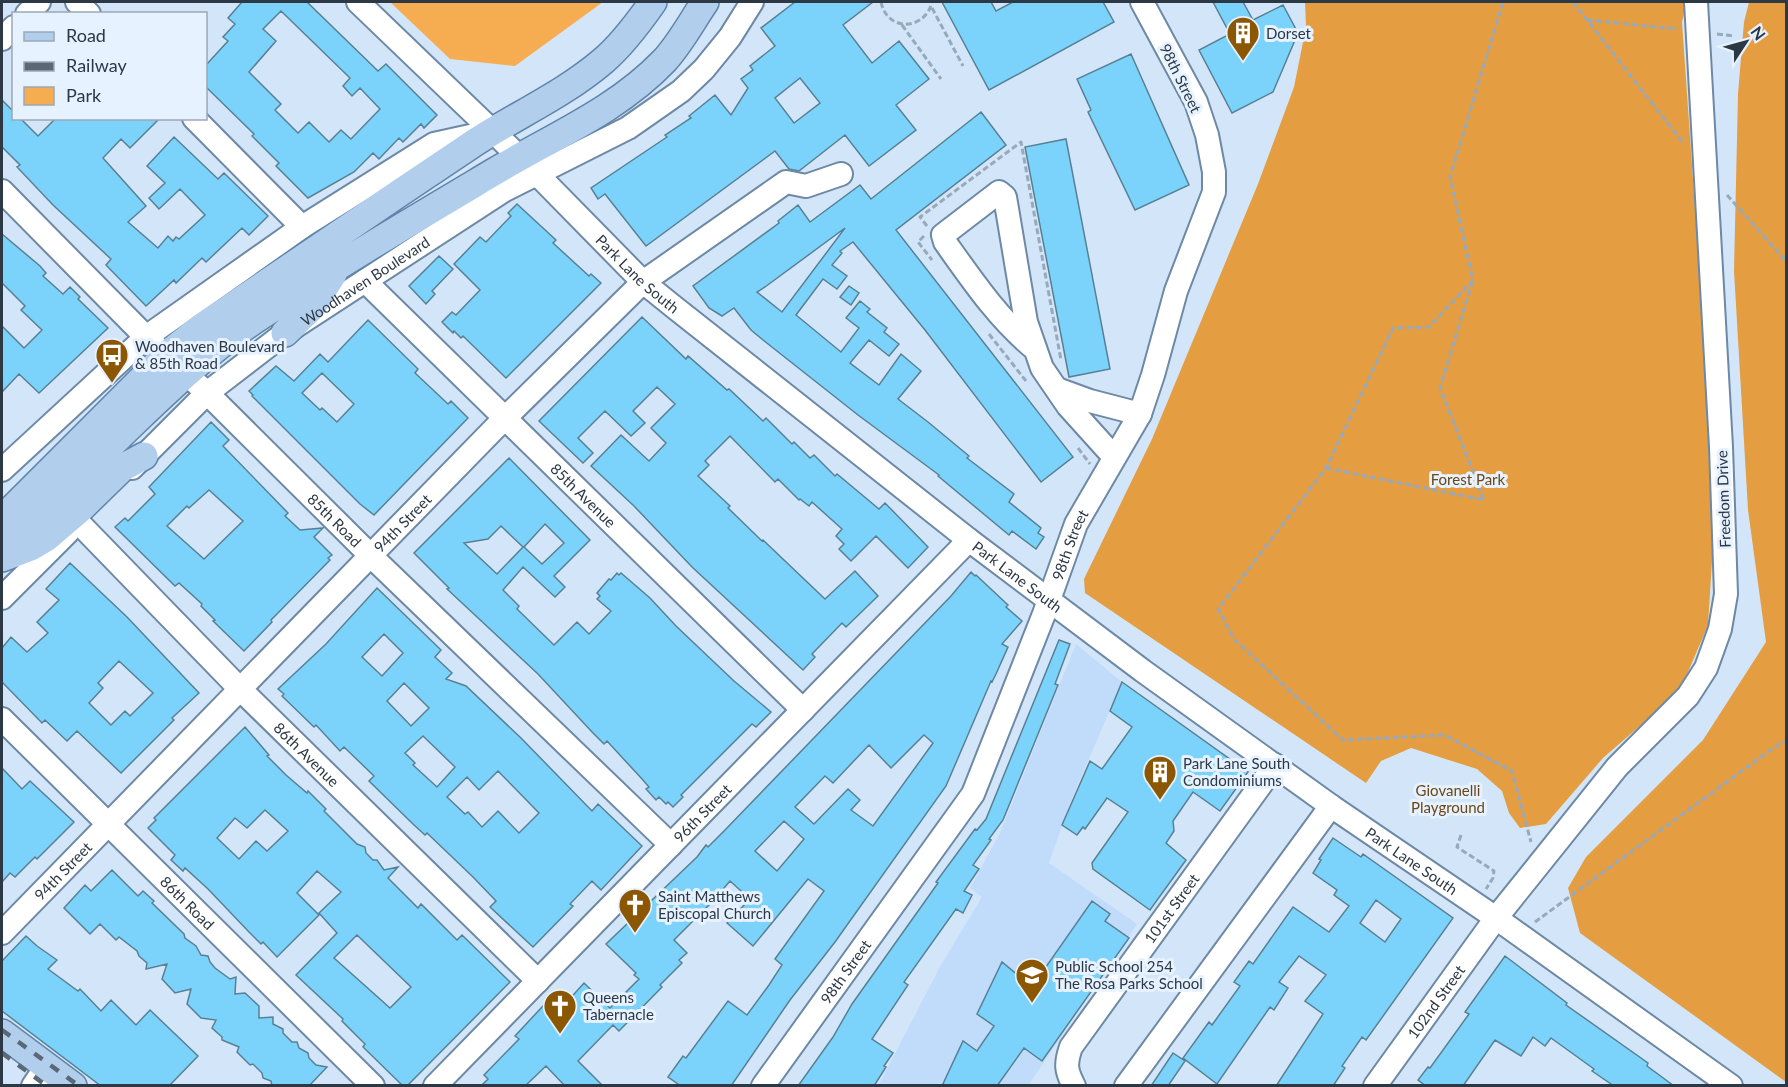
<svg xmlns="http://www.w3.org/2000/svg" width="1788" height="1087" font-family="Lato,sans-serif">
<rect width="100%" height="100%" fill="#d3e6f9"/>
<!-- built -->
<path fill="#c0dcfa" d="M1076 644 1122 682 1070 803 1049 863 1137 924 1030 1083 1033 1085 878 1086 941 965 982 897 970 888 1000 833Z"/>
<!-- green -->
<path fill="#f6ad52" d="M390 2H603L515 66 450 59Z"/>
<!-- forest -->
<path fill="#e59d41" d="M1305 2H1687L1682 22 1704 337 1713 545 1708 625 1680 691 1603 758 1546 824 1520 828 1509 813 1502 791 1477 769 1411 748 1381 761 1366 783 1085 593 1084 579 1152 439 1258 184 1294 87 1306 27Z
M1749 2H1786V1082L1580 933 1568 888 1586 857 1703 740 1766 642 1748 510 1734 271 1738 94 1744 22Z"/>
<!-- building -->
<path fill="#7bd3fb" stroke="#588094" stroke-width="1.5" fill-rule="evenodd" d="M242 2H307L378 71 386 64 437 115 424 128 421 124 403 142 399 138 379 159 373 153 354 172 308 198 276 166 279 163 252 136 254 134 206 87V65L228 41 223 37 235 24 228 18ZM281 11 350 78 343 86 352 96 360 88 380 109 351 139 341 130 329 142 309 122 298 133 275 110 281 104 249 72 276 41 263 29Z
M795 2H873L843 25 872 63 899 41 929 79 896 105 916 130 869 166 845 135 799 171 789 169 775 151 646 246 605 194 598 199 591 188 667 137 665 135 691 118 689 116 715 95 731 115 748 88 741 79 753 70 750 66 775 46 761 28ZM800 78 820 103 794 123 775 98Z
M942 2H991L996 11 1013 2H1103L1114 22 989 90Z
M1213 2H1243L1253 20 1283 5 1298 33 1273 92 1232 113 1199 50 1230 34Z
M1131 54 1189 185 1135 210 1088 112 1091 110 1077 79Z
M2 100 14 112V118H20L38 136 56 118H160L130 148 121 139 103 158 146 206 128 222 158 248 168 236 173 241 176 237 179 239 205 215 180 189 159 209 149 198 165 183 147 166 174 137 218 179 224 173 268 216 249 235 242 228 206 262 202 258 176 283 174 280 146 306 106 265 111 259 53 205 17 167 20 165 2 147Z
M981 112 1006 145 896 230 1073 457 1041 482 925 330 853 242 840 251 842 253 832 265 847 276 837 289 823 279 796 315 841 352 859 328 846 318 860 301 870 309 867 312 887 328 884 332 899 344 889 356 869 340 850 363 879 385 901 354 921 371 898 399 928 422 969 456 967 458 1014 494 1009 502 1041 528 1038 533 1044 537 1036 549 1012 531 1009 535 938 476 939 475 858 415 763 340 751 330 734 308 722 316 709 308 693 286 779 223 778 221 798 205 810 222 860 185 871 199ZM845 228 782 312 757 292 765 287Z
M1066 139 1110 369 1069 377 1025 147Z
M517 204 556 240 553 243 589 276 591 274 601 283 506 378 463 336 461 338 454 331 453 333 442 322 452 312 456 315 480 290 454 264 480 237 486 242 511 216 508 213Z
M2 234 40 266 46 273 43 276 63 294 70 287 80 297 78 299 108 328 39 393 19 374 2 392V326L24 348 42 330 21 310 25 306 2 283Z
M439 256 453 269 432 291 435 294 426 304 409 286Z
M849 286 859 293 851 305 840 297Z
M642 317 686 359 688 356 727 390 729 389 763 421 766 418 792 444 794 442 810 458 814 455 835 476 837 474 879 509 885 503 928 547 908 568 876 536 851 561 839 549 844 544 836 536 842 529 812 502 809 506 800 499 799 500 778 479 775 482 730 436 705 461 709 465 698 476 730 506 728 508 762 541 763 540 825 599 855 571 878 596 846 627 842 623 812 654 815 657 803 670 692 567 634 506 591 466 621 435 649 461 666 443 651 428 675 404 657 387 633 411 645 423 631 436 605 411 578 438 593 453 583 463 539 421Z
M368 320 418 369 415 373 448 404 451 401 468 418 374 515 360 504 252 396 253 395 249 391 276 366 294 381 320 354 328 362ZM322 373 354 404 337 422 322 408 320 410 302 393Z
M211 422 229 440 223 446 288 513 285 516 300 530 323 528 314 537 332 555 328 558 330 560 275 616 271 620 272 622 244 651 213 621 215 620 201 606 202 604 179 583 175 586 115 527 125 518 128 521 155 494 149 487ZM209 490 243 521 204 559 167 526 187 506 189 508Z
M509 458 590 540 554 576 565 587 555 597 523 567 503 590 519 606 517 609 554 645 577 622 589 634 611 611 597 599 600 596 597 593 609 579 611 580 617 573 619 575 621 573 650 598 676 626 734 681 771 712 756 727 752 724 681 795 683 797 673 807 668 802 666 804 659 797 656 800 646 789 649 787 642 779 607 741 604 744 593 733 538 674 447 589 449 588 414 553ZM545 524 564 543 542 564 524 547ZM501 526 523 547 497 574 464 543 488 539Z
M70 563 127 617 199 693 172 718 174 720 121 773 77 731 67 741 45 720 42 723 2 682V648L11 637 27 652 48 633 37 622 59 600 46 589ZM119 661 153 693 130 716 125 711 111 725 89 703 103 688 98 683Z
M971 572 975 576 976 575 1008 605 1006 607 1022 621 1002 644 1008 647 996 674 992 682 991 681 946 786 835 942 790 1000 731 1086H681L668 1077 683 1056 686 1058 728 1001 747 1015 769 985 782 965 775 959 824 891 808 879 753 946 727 923 750 899 730 881 712 902 674 940 687 953 679 960 682 963 660 985 662 987 619 1031 613 1025 578 1061 603 1086H565L546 1066 525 1086H481L488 1079 484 1075 519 1039 515 1036 555 993 566 1003 584 983 610 1008 639 979 634 975 636 973 606 944 697 857 706 845 708 847 725 830 951 596ZM924 735 933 743 873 826 851 810 860 800 848 789 814 824 795 807 825 776 833 783 869 745 891 768ZM784 821 804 839 777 871 755 851Z
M377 588 441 650 435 657 452 673 446 679 466 686 521 738 592 811 598 804 642 846 601 890 592 881 570 904 573 906 533 947 490 907 496 901 473 877 427 833 425 835 414 825 369 781 374 776 344 747 340 751 316 725 314 727 282 696 284 694 278 689 326 644ZM384 634 403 653 382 676 362 657ZM404 683 429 708 411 726 387 701ZM423 736 455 767 437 787 413 765 415 763 405 753ZM498 771 539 813 519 833 498 811 482 827 468 812 465 814 447 797 467 777 479 790Z
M1059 640 1070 644 1055 684 1058 685 1003 820 989 839 991 840 973 865 979 869 964 891 972 895 963 913 956 909 904 982 908 985 872 1039 893 1053 884 1066 886 1067 874 1086H798L833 1037 852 1004 938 883 936 882 975 829 977 830 986 819Z
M1122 682 1248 772 1220 811 1193 792 1173 821 1174 831 1166 843 1186 860 1150 910 1093 869 1092 863 1128 812 1107 798 1085 829 1083 827 1077 835 1062 825 1090 761 1102 769 1132 727 1110 711Z
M245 727 269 755 267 756 286 775 307 793 308 791 326 809 324 811 357 844 365 847 366 853 373 860H377L384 870 398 867 388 878 418 908 421 904 457 940 462 935 510 982 407 1086H403L363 1047 365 1044 342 1021 343 1019 296 975 337 933 319 913 341 892 317 871 297 893 319 915 277 957 263 942 261 944 249 932 208 889 185 868 183 871 171 860 175 855 148 828 156 820 154 818ZM265 810 288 831 267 851 256 841 239 859 217 838 235 818 247 828ZM357 935 411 987 390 1008 334 958Z
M2 768 22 789 30 781 74 822 37 859 35 857 15 877 10 873 2 882Z
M1333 838 1361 857 1363 854 1453 918 1366 1040 1362 1037 1342 1066 1345 1068 1333 1086H1276L1323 1014 1305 1001 1326 975 1299 956 1279 982 1288 988 1274 1010 1270 1007 1217 1084 1183 1058 1209 1022 1212 1025 1240 986 1234 982 1249 961 1253 964 1293 907 1329 932 1349 906 1334 895 1337 890 1313 873 1321 860 1319 859ZM1376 900 1401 919 1385 942 1360 923Z
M112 870 138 896 143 891 154 901 152 903 184 934 185 938 196 946 201 955 208 956 210 962 215 968 230 979 236 977 235 994 245 993 259 1006V1018L273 1017V1024L283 1029V1033L292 1042H297L299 1048 308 1053 309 1058 316 1065 327 1067 309 1086H272L271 1081 263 1078 262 1073 253 1064 250 1065 237 1052 239 1047 222 1040V1037L212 1028 216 1020 201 1018 187 1004 191 989 175 993 162 979 167 964 146 969 147 963 139 956 137 951 119 937 116 940 100 924 90 934 64 908 85 885 91 891Z
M1092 901 1110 914 1105 921 1129 938 1042 1061 1024 1048 997 1086H942L963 1041 977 1051 994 1026 977 1014 1002 962 1032 987Z
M26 936 37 946 57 960 48 969 78 991 80 989 101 1011 111 1000 136 1025 150 1010 198 1056 169 1086H101L2 1011V961Z
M1505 956 1567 1003 1566 1005 1648 1063 1647 1066 1674 1086H1614L1592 1071 1594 1069 1551 1038 1545 1046 1533 1037 1521 1056 1495 1040 1463 1086H1426L1418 1080 1428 1067 1430 1068 1469 1014 1465 1012Z
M1173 1053 1185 1061 1168 1086H1151Z"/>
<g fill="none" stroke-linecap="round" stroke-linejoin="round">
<!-- minor casing -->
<g stroke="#6d89a5" stroke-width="26">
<g id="minor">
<path d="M77 2 89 14"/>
<path id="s1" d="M358 2 536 173 643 282 674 307 969 540 1143 671 1331 806 1496 918 1731 1086"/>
<path d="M27 14 39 2"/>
<path d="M2 39 14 27"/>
<path d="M194 118 302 227"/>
<path id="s2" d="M2 191 146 337 207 393 372 557 671 845"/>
<path id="s3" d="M365 281 803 710"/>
<path d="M1035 349C999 320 972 280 945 242L943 235 999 192 1005 197 1026 322 1042 368 1068 406 1114 457"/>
<path d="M1057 389 1090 401 1140 414"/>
<path id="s4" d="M132 468 207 393 285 333 503 191 628 128 681 91 704 69 730 37 752 2"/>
<path d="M2 470 146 337 302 227 434 144 484 133"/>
<path id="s5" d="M78 522 240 689 538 981"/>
<path d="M2 598 68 532"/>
<path id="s6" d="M2 719 373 1086"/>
<path id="s7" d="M2 933 496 427 643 282 786 182 806 186 841 174"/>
<path d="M33 1086 47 1065"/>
<path id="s8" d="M435 1086 969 540"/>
<path id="s9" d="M763 1086 973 794 1044 614 1076 524 1140 414 1153 375 1176 291 1214 192V172L1207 135 1196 102 1142 2"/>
<path id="s10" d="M1074 1086C1066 1071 1065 1064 1071 1047L1275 765"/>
<path d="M1126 1086 1331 806"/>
<path id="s11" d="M1375 1086 1496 918 1617 767 1688 696 1706 668 1720 629 1726 594 1721 447 1696 2"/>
</g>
</g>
<!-- major casing -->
<g stroke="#6185aa" stroke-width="30">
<path id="major" d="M285 333 312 307 333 274
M2 519 165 356 199 329C289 268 378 207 468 147 512 117 562 96 603 61 622 45 639 22 653 2
M2 552C43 510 86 469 128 428 170 388 210 349 259 317 335 266 415 219 494 172 552 137 616 111 664 61 680 44 692 21 705 2
M2 558 31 547 46 538 80 509 122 468 144 456
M2 1033 73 1086"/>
</g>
<!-- path -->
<path stroke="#98a9ba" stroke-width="3" stroke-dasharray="6 3" stroke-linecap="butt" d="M881 2C887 32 925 31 932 2
M1503 2 1450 177 1473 280 1429 327 1393 328 1326 468 1218 609 1234 639 1343 740 1445 735 1512 771 1531 842
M1573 2 1684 144
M932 8 963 66
M1587 20 1678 29
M902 25 941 79
M1717 34 1734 36
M1727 195 1786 261
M927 226 920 217 1021 142 1061 360
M924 236 918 242 932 260
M989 334 1026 381
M1078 448 1090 464
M1326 468 1484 500 1440 388 1472 283
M1461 835 1457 847 1494 871 1493 878 1486 889
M1535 922 1776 746 1786 741"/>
<!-- minor -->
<use href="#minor" stroke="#fff" stroke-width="22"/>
<!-- major -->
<use href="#major" stroke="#b1cfed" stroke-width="27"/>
<!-- rail -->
<path stroke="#5b6977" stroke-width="4.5" stroke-dasharray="10 10" stroke-linecap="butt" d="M2 1030 79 1086
M2 1053 47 1086"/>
</g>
<!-- icons -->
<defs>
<g id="building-pin" transform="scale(1.725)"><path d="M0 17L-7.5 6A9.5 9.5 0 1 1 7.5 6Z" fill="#8b5703" stroke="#e6f2ff"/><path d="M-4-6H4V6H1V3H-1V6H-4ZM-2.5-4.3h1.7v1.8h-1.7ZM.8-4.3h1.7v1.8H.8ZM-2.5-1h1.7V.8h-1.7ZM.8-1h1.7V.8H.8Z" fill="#fff"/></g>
<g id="bus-pin" transform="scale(1.725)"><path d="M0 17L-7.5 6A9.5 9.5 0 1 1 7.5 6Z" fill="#8b5703" stroke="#e6f2ff"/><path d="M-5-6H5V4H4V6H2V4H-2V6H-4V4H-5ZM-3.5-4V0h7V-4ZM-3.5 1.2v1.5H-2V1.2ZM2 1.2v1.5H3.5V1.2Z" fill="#fff"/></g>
<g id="church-pin" transform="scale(1.725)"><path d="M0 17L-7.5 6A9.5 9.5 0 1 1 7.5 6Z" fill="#8b5703" stroke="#e6f2ff"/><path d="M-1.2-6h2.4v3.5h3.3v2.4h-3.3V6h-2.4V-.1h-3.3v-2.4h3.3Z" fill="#fff"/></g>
<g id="school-pin" transform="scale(1.725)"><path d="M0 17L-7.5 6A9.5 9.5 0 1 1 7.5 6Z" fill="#8b5703" stroke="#e6f2ff"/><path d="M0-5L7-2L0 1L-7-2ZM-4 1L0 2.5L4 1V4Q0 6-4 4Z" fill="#fff"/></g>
</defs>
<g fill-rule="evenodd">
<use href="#building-pin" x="1243" y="33"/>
<use href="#bus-pin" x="112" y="355"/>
<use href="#building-pin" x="1160" y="772"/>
<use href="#church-pin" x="635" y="905"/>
<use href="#school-pin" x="1032" y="975"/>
<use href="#church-pin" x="560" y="1006"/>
</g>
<g text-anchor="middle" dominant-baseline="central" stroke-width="6" stroke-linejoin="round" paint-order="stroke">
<!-- poi labels -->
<g font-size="15" fill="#2c3844" stroke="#e6f2ff" text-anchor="start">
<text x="1266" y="33">Dorset</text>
<text x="135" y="346">Woodhaven Boulevard<tspan x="135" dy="17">&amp; 85th Road</tspan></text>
<text x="1183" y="763">Park Lane South<tspan x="1183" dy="17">Condominiums</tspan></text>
<text x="658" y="896">Saint Matthews<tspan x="658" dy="17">Episcopal Church</tspan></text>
<text x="1055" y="966">Public School 254<tspan x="1055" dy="17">The Rosa Parks School</tspan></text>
<text x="583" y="997">Queens<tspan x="583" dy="17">Tabernacle</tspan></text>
</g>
<!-- street labels -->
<g font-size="15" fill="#2c3844" stroke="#e6f2ff">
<text transform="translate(1181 78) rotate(64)">98th Street</text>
<text stroke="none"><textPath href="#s1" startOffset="390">Park Lane South</textPath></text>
<text stroke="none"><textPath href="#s4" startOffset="300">Woodhaven Boulevard</textPath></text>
<text stroke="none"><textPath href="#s3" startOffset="306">85th Avenue</textPath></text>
<text transform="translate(1723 499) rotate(-92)">Freedom Drive</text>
<text stroke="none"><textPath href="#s2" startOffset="468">85th Road</textPath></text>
<text stroke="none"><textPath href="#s7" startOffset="573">94th Street</textPath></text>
<text stroke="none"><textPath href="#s9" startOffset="627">98th Street</textPath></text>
<text stroke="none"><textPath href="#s1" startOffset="876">Park Lane South</textPath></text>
<text stroke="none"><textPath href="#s5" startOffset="326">86th Avenue</textPath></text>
<text stroke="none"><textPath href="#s8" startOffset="382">96th Street</textPath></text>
<text stroke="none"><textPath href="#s1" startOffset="1362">Park Lane South</textPath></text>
<text stroke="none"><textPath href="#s7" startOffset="87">94th Street</textPath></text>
<text stroke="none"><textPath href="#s6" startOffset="261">86th Road</textPath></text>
<text stroke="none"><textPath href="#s10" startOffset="212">101st Street</textPath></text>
<text stroke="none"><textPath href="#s9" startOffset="141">98th Street</textPath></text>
<text stroke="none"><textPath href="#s11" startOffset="104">102nd Street</textPath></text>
</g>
<!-- park labels -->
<g font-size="15" fill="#6b4617" stroke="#e6f2ff">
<text x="1468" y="479">Forest Park</text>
<text x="1448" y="790">Giovanelli<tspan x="1448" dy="17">Playground</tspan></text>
</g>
</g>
<!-- border -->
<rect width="1788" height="1087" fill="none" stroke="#2c3844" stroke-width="6"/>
<!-- legend -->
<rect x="12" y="12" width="195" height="108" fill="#e6f2ff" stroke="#9ca8b4" stroke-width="1.5"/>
<rect x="24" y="32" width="30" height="9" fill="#b1cfed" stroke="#9ca8b4" stroke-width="1.5"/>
<text x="66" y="42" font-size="18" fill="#2c3844">Road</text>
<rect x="24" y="62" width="30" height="9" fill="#5b6977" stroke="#9ca8b4" stroke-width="1.5"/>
<text x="66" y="72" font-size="18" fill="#2c3844">Railway</text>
<rect x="24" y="87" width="30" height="18" fill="#f6ad52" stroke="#9ca8b4" stroke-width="1.5"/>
<text x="66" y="102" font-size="18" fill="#2c3844">Park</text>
<!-- north arrow -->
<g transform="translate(1746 42) rotate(54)" stroke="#e6f2ff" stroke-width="4.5" paint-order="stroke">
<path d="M0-4.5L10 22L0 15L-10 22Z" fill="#2c3844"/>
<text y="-9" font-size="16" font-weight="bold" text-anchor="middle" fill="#2c3844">N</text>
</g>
</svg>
